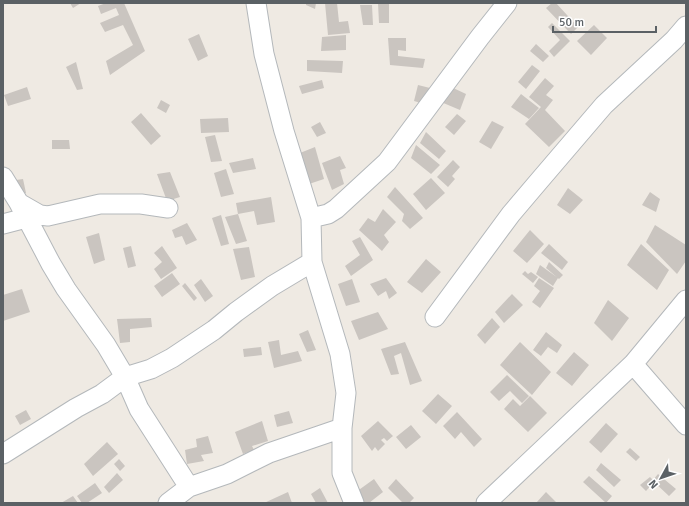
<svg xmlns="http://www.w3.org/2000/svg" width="689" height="506" font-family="Signika,sans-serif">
<rect width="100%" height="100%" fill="#efeae3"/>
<!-- building -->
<path fill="#cac5c0" d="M70 3H81L73 8Z
M106 3H124L145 51 110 75 106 61 133 45 123 25 105 32 100 23 119 15 116 8 101 14 98 6Z
M306 3H316L315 9 306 5Z
M325 3H337L339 22 348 21 350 33 328 35Z
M378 3H389V23H379Z
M552 3H556L578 27 571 34 546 8Z
M360 5H372L373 25H363Z
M552 23 570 41 554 57 549 51 560 40 548 27Z
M594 25 607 38 591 55 577 41Z
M199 34 208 56 198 61 188 39Z
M346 35V50L321 51 322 37Z
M388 38H406V51L398 50V56L425 59 423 68 390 65Z
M536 44 549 56 543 62 530 51Z
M307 60 343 61 342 73 307 71Z
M76 62 83 89 77 90 66 67Z
M532 65 540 71 526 89 518 82Z
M545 78 554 86 546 95 553 100 545 110 565 131 549 147 525 124 541 107 529 97Z
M322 80 324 88 302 94 299 86Z
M418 85 434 89 428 105 414 101Z
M449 86 466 94 460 110 441 102Z
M27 87 31 99 8 106 4 95Z
M521 94 539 108 529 119 511 107Z
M161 100 170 105 166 113 157 108Z
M141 113 161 136 151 145 131 122Z
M457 114 466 121 454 135 445 127Z
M228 118 229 132 201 133 200 119Z
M492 121 504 127 491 149 479 142Z
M320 122 326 133 317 137 311 127Z
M426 132 446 151 439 159 420 143Z
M215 135 222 161 211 162 205 137Z
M52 140H69L70 149H52Z
M416 145 440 165 431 174 411 158Z
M315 147 324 179 309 184 300 153Z
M340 156 346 168 340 170 344 184 332 190 322 163Z
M253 158 256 169 233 173 229 163Z
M453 160 460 167 452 176 455 179 448 187 437 177Z
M226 169 234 194 221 197 214 173Z
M170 172 180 197 167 201 157 174Z
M431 178 445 193 426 210 413 194Z
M23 179 26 193 19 195 16 180Z
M395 187 423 218 410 229 402 221 404 214 387 197Z
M568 188 583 200 570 214 557 205Z
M650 192 660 199 656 212 642 205Z
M271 197 275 222 257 225 254 211 238 214 236 203Z
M383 209 396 222 384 235 389 242 382 251 359 230 368 218 375 222Z
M238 214 247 241 236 244 225 217Z
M221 215 229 244 221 246 212 218Z
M187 223 197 240 186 245 182 236 175 238 172 230Z
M655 225 686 245V261L677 274 646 242Z
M530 230 544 244 527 263 513 251Z
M99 233 105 260 94 264 86 237Z
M360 237 373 260 351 276 345 266 360 255 352 241Z
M549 244 568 262 562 270 541 253Z
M641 244 669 270 657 290 627 265Z
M131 246 136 266 128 268 123 248Z
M162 246 177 268 161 279 154 269 162 262 154 253Z
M249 247 255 277 241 280 233 249Z
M426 259 441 272 422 293 407 282Z
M549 262 563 275 559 279 546 268Z
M540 265 558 278 553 286 536 274Z
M525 271 528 274 531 272 538 277 533 283 522 274Z
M172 273 180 284 162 297 154 286Z
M386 278 397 293 389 299 386 291 378 296 370 284Z
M539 278 554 288 540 308 532 302 540 291 534 286Z
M201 279 213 296 205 302 194 285Z
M352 279 360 302 346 306 338 284Z
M185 283 197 298 194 301 182 286Z
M22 289 30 312 3 321V295Z
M512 294 523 305 504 323 495 312Z
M608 300 629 318 612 341 594 323Z
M378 312 388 329 359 340 351 321Z
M151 318 152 327 130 329V342L120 343 117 319Z
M492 318 500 327 485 344 477 335Z
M308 330 316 350 307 352 299 334Z
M546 332 562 345 557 353 548 347 541 356 533 350Z
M279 340 281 355 298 351 302 361 274 368 268 342Z
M405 342 422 381 410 385 401 353 394 356 399 374 391 375 381 349Z
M520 342 551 372 532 395 500 365Z
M261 347 262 355 244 357 243 349Z
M574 352 589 365 572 386 556 373Z
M507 375 529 396 522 403 510 391 499 401 490 392Z
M438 394 452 406 436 424 422 411Z
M530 396 547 413 528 432 504 409 513 399 520 406Z
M26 410 31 419 20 425 15 416Z
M289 411 293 423 277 427 274 415Z
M457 412 482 439 474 447 461 432 455 439 443 426Z
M262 421 268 441 252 446 254 450 243 454 235 432Z
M378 421 393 436 387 441 384 438 381 440 385 444 378 451 375 447 372 451 361 436Z
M606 423 618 434 601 453 589 442Z
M411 425 421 437 406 449 396 437Z
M208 436 213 453 201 455 204 461 187 464 185 450 197 447 196 439Z
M107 442 118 454 93 476 84 464Z
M630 448 640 457 636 461 626 452Z
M119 459 125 466 120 471 114 464Z
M601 463 621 480 614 487 596 470Z
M117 473 123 480 109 493 104 487Z
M658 474 676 489 669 496 654 482 646 491 640 485 650 477 653 480Z
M589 476 612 496 606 503 583 482Z
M374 479 383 492 369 503H364L356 492Z
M396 479 414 498 409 503H403L388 488Z
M95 483 102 493 87 503H82L77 496Z
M320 488 328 503H316L311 494Z
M288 492 292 503H264Z
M546 492 557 503H536Z
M73 496 78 503H61Z"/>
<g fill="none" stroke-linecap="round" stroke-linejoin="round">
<!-- minor casing -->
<g stroke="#b4b8bb" stroke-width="21">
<path id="minor" d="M256 3 264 54 284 131 311 218 312 262 340 354 346 393 342 428V473L354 503
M3 177 19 203 51 264 66 289 106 345 125 377 139 409 189 487
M19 203 40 215 48 216 100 204H141L168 208
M311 218 328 214 336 209 387 162 480 37 507 3
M3 224 26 218
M435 317 511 214 539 181 604 105 674 40 686 26
M633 364 686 425
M3 454 76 408 102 394 125 377 151 369 172 358 214 330 236 312 272 286 312 262
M168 503 189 487 227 474 269 453 342 428
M486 503 633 364 686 300"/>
</g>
<!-- minor -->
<use href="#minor" stroke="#fff" stroke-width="19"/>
</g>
<!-- border -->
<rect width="689" height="506" fill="none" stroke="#5b6165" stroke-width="8"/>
<!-- north arrow -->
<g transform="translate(661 478) rotate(230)" stroke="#ffffff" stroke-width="3" paint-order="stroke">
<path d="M0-3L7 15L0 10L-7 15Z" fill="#5b6165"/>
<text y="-6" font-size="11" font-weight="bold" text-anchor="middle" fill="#5b6165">N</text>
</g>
<!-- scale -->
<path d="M553 26v6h103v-6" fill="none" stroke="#5b6165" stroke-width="2"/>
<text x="559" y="26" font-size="12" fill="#5b6165" stroke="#ffffff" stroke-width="3" paint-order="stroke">50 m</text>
</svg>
